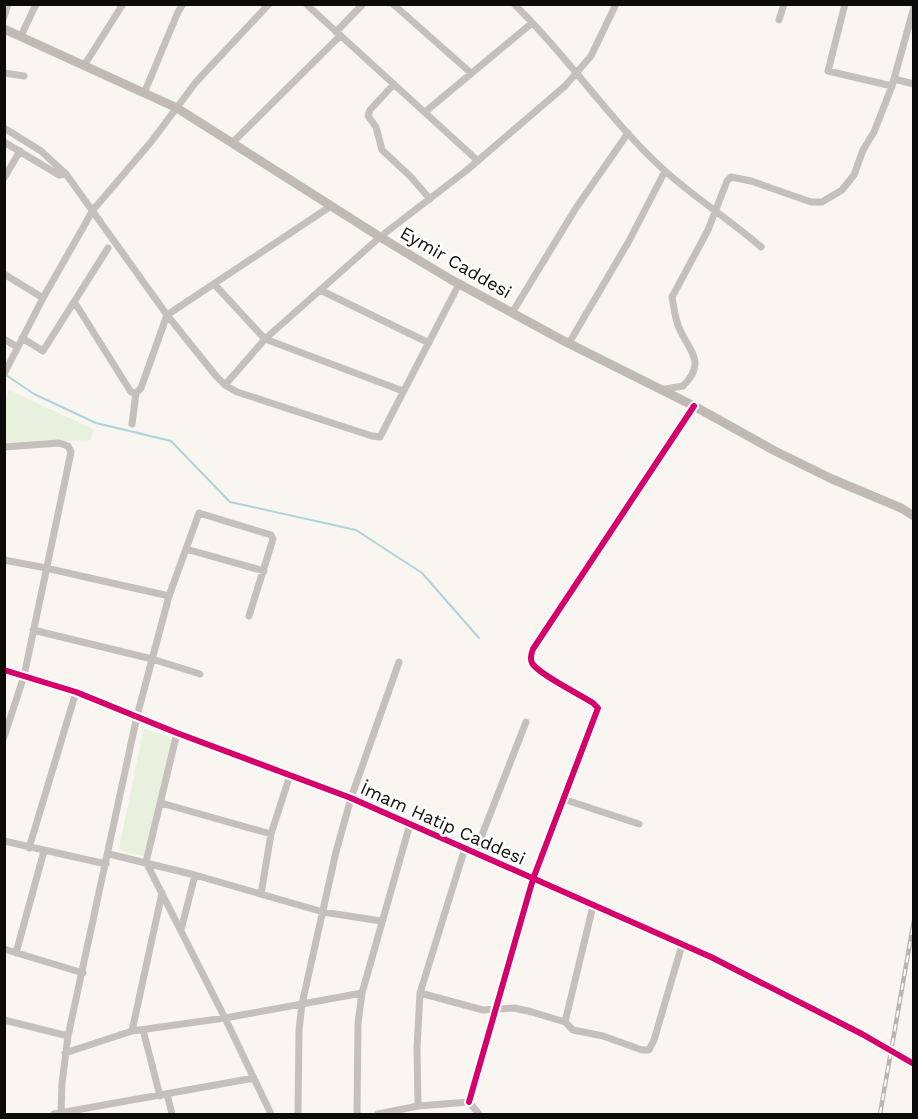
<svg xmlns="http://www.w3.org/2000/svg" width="918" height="1119" font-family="'Work Sans',sans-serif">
<rect width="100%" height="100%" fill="#f9f5f0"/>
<!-- green -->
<path fill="#e8f0de" d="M9 390 93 429 91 440 5 443V401Z
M144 729 169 737 172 740 145 855 142 856 121 850 119 848Z"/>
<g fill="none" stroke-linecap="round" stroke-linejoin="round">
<!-- stream -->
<path stroke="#add3db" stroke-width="2" d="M6 375 34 394 96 423 171 441 230 502 356 530 422 573 479 638"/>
<!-- minor-tunnel -->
<path stroke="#d6d2cd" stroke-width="7" stroke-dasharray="7 3.5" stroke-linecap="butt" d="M888 1051 907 1061"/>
<!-- minor -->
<path stroke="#c6c0bc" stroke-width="7" d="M306 4 478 161
M393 4 471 73
M514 4C568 56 609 120 664 170 695 198 730 220 761 247
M845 4 828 71 892 86
M4 17 8 4
M779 20 784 4
M336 32 363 4
M21 36 36 4
M85 64 123 4
M4 73 24 76
M894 79 914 84
M394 84 370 110 368 116 376 127 382 150 410 176 430 199
M145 91 178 12 183 4
M425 112 532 23
M4 128 41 151 66 174 167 315 216 376 225 385 237 392 372 436 380 437 459 284
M4 142 59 175 66 174
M232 143 340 36
M4 178 20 151
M4 274 43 298
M215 285 265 339 403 391
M320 290 429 343
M75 303 131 392 136 393 141 388 167 315 331 206
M512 313 576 208 628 133
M22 338 43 351 108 248
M4 339 17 347
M569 343 629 241 665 171
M4 374 43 298 93 210 151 142 196 82 269 4
M225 385 265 339 380 237 467 170 565 86 591 56 616 4
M660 390 683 386C706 363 691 353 680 330 675 320 674 308 672 297L708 230 727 181 731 177 751 181 811 202H822L842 190 854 175 863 150 874 132 892 86 914 7
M132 424 136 393
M4 447 59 443 68 446 71 452 24 676 4 737
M186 549 264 571
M4 560 46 568 169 596
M33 630 152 659 200 674
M4 670 76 692 177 733 351 798 711 957 862 1034 888 1051
M177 733 146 862 225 1018 271 1114
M563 799 639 824
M161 803 271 834
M4 841 106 864
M29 848 76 692
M475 853 526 722
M109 854 195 875 323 912 381 921
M261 894 271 834 290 775
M181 930 195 875
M4 949 83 973
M16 953 44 851
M420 993 483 1010 514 1008 532 1012 565 1022 573 1030 603 1036 642 1050H649L654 1040 682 945
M4 1020 68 1036
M565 1022 593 906
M143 1030 160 1096
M132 1031 225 1018 362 993
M65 1053 132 1031 162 893
M907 1061 914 1064
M167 1094 172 1114
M469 1102 533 879 598 708 593 703C581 695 538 674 532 663 530 659 531 654 533 649L694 406
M469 1102 479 1114
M418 1106 417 1048 420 993 465 848
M54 1114 254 1078
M61 1114 62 1083 68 1036 137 716 169 596 199 513 271 535 273 539 249 616
M298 1114 299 1030 302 1004 336 852 351 798 399 662
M357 1114 358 1023 362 993 410 824
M378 1114 418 1106 469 1102"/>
<!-- major -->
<path stroke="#c0b9b4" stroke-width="9" d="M4 29 177 108 380 237 450 279 562 340 694 406 775 451 832 479 901 508 914 516"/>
<!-- rail casing -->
<g stroke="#b9b5b2" stroke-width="4.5">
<path id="rail" d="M880 1114 914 920"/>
</g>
<!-- rail -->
<use href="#rail" stroke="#fff" stroke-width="2" stroke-dasharray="7" stroke-linecap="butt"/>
<!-- cycleway casing -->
<g stroke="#fff" stroke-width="10">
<path id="cycleway" d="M4 670 76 692 177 733 351 798 711 957 862 1034 914 1064
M469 1102 533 879 598 708 593 703C581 695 538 674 532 663 530 659 531 654 533 649L694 406"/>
</g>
<!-- cycleway -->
<use href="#cycleway" stroke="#d6006c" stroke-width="6"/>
</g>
<g text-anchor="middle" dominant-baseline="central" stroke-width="5" stroke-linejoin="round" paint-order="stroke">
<!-- street labels -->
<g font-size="18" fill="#0d0b08" stroke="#fff">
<text transform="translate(456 262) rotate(30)">Eymir Caddesi</text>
<text transform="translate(443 823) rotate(24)">İmam Hatip Caddesi</text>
</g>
</g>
<!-- border -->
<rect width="918" height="1119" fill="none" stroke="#0d0b08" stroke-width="12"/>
</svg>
